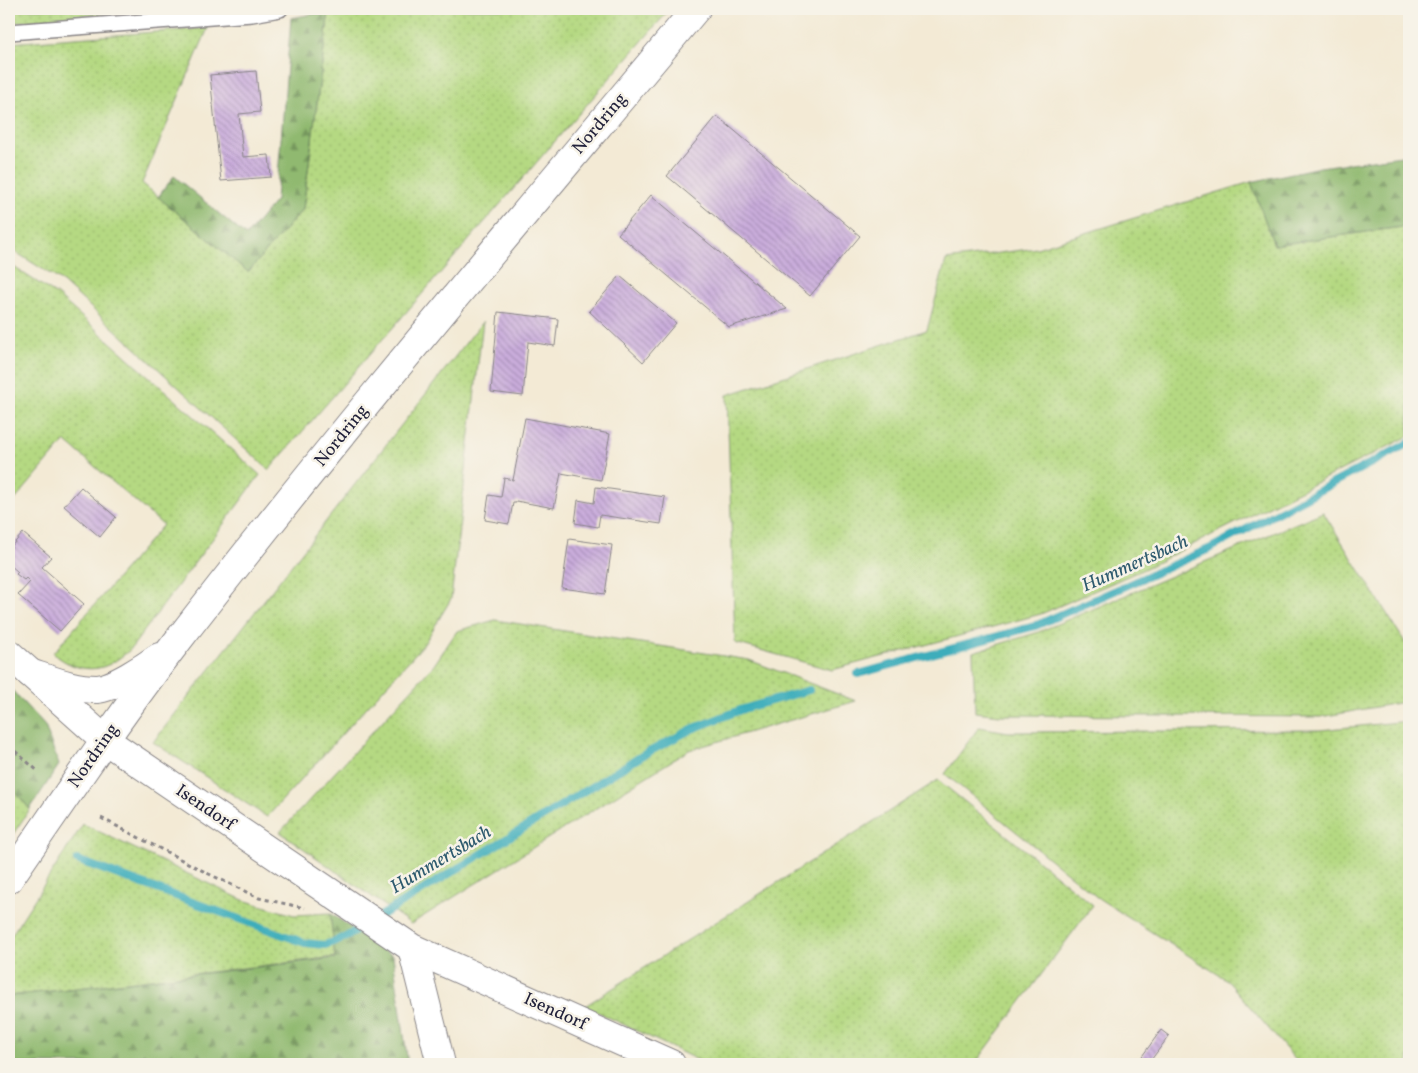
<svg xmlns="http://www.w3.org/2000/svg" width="1418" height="1073" font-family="Vollkorn,serif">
<defs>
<pattern id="grass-dots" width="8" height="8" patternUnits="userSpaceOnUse" patternTransform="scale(1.25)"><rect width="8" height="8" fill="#b5d982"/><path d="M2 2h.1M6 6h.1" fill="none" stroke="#9bba71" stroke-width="1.8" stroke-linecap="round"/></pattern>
<pattern id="forest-firs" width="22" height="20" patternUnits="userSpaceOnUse" patternTransform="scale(1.25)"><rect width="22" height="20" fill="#90b970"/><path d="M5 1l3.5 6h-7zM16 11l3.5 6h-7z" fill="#75965d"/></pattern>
<pattern id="building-back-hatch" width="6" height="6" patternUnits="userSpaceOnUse" patternTransform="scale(1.25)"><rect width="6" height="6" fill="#caaddc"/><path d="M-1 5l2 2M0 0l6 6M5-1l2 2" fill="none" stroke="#a48cb4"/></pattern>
</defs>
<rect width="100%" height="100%" fill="#f7f3e8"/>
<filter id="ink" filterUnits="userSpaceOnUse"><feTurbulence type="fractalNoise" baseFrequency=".02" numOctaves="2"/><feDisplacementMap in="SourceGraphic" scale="10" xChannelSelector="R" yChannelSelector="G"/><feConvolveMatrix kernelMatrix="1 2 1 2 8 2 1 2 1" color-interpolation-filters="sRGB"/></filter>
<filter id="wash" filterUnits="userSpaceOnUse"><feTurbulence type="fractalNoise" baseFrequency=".0096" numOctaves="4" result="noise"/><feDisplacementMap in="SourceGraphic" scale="20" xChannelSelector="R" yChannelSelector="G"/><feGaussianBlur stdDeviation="1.12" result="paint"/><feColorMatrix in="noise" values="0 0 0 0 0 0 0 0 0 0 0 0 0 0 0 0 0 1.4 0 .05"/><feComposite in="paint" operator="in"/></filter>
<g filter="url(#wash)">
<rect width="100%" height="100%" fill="#f3ead5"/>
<!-- grass -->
<path fill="url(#grass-dots)" stroke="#6c7e5e" d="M9 9H115L112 13 9 23Z
M334 9H670L269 470 63 282 9 248V43L208 28 142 183 248 272 303 209 329 11Z
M1251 182 1274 245 1409 226V436L1144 569 1041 614 832 670 735 643 727 395 927 330 946 260 1037 248Z
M9 264 57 295 260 475 130 650C124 655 117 660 110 664 90 674 69 667 53 653L163 525 65 441 9 507Z
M483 321 451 599 424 644 267 817 153 742Z
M1323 512 1406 644 1409 654V701L1321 717 1000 715 975 712 973 652 1036 633Z
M495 620 749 660 856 701 689 750 411 924 280 832 434 665 457 631Z
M1409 721V1064H1299L1227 980 1098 898 945 774 979 727 1008 732 1320 730Z
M938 780 1093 905 975 1064H706L585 1006Z
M9 785 30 809 9 840Z
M83 824 243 900 294 915 330 913 335 957 9 996V939Z"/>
<!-- forest -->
<path fill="url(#forest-firs)" stroke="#596e56" d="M329 11 303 209 248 272 158 197 174 176 246 236 276 200 291 18Z
M1409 155V226L1274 245 1251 182 1320 167Z
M9 687 45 726 59 765 30 809 9 785Z
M330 913 393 956 408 1064H9V996L335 958Z"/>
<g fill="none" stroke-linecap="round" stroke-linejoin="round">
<!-- stream -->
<path stroke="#3eadbb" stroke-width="8" d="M858 674 1035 626 1209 549 1409 443
M77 860 305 943 325 945 346 937 367 924
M377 918 645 754 692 729 743 709 809 690"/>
</g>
<g id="blocks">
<!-- building -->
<path fill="url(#building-back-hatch)" d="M256 71 260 112 239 114 243 157 269 155 271 177 221 181 210 75Z
M717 116 860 236 810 296 667 176Z
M651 195 787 309 729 327 618 234Z
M620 276 676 323 643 362 589 311Z
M498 312 558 319 555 346 528 342 523 396 491 392Z
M525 418 610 434 601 480 561 473 554 508 516 501V503H513L509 524 485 520 489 495 501 497 504 478 513 480Z
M81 487 116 517 100 537 64 506Z
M596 487 665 497 661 524 600 515 598 527 575 523 578 500 594 503Z
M23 533 51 557 42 567 84 604 60 631 18 595 30 582 26 578 24 580 16 574 18 572 9 564V549Z
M569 539 612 545 605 594 562 588Z
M1161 1030 1169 1036 1148 1064 1140 1059Z"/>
</g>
</g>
<g filter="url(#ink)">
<use href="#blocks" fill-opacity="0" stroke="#8a8688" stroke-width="1"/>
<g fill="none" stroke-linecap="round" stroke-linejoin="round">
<!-- service casing -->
<g stroke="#8a8688" stroke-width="18">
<path id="service" d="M9 32 252 14 280 9"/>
</g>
<!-- minor casing -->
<g stroke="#8a8688" stroke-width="30">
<path id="minor" d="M105 740 412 948 671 1064
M412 948 441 1064"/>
</g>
<!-- tertiary casing -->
<g stroke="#8a8688" stroke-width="30">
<path id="tertiary" d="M9 654 105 740"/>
</g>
<!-- primary casing -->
<g stroke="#8a8688" stroke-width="30">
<path id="primary" d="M30 673C52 680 73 689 97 689 113 688 145 667 159 657
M9 879C63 801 115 722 173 647 341 429 520 220 696 9"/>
</g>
<!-- path -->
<path stroke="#8a8688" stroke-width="3" stroke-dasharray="4 4" stroke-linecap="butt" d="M9 746 39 772
M101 818 209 874 259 898 305 908"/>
<!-- service -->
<use href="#service" stroke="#fff" stroke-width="15"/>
<!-- minor -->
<use href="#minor" stroke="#fff" stroke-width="28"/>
<!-- tertiary -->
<use href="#tertiary" stroke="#fff" stroke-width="28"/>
<!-- primary -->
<use href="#primary" stroke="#fff" stroke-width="28"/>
</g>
</g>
<g text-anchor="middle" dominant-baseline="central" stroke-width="5" stroke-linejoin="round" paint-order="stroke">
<!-- street labels -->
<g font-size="18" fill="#22223b" stroke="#f7f3e8">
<text transform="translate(600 124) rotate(-50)">Nordring</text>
<text transform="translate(342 436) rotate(-51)">Nordring</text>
<text transform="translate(94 756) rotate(-55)">Nordring</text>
<text transform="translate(205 808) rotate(34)">Isendorf</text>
<text transform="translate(555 1012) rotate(24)">Isendorf</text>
</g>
<!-- water labels -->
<g font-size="19" font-style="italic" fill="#2d5a6e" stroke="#f7f3e8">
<text transform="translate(1135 564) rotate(-24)">Hummertsbach</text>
<text transform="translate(441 860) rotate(-31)">Hummertsbach</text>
</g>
</g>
<!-- margin -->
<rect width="1418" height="1073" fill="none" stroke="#f7f3e8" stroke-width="30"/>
</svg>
